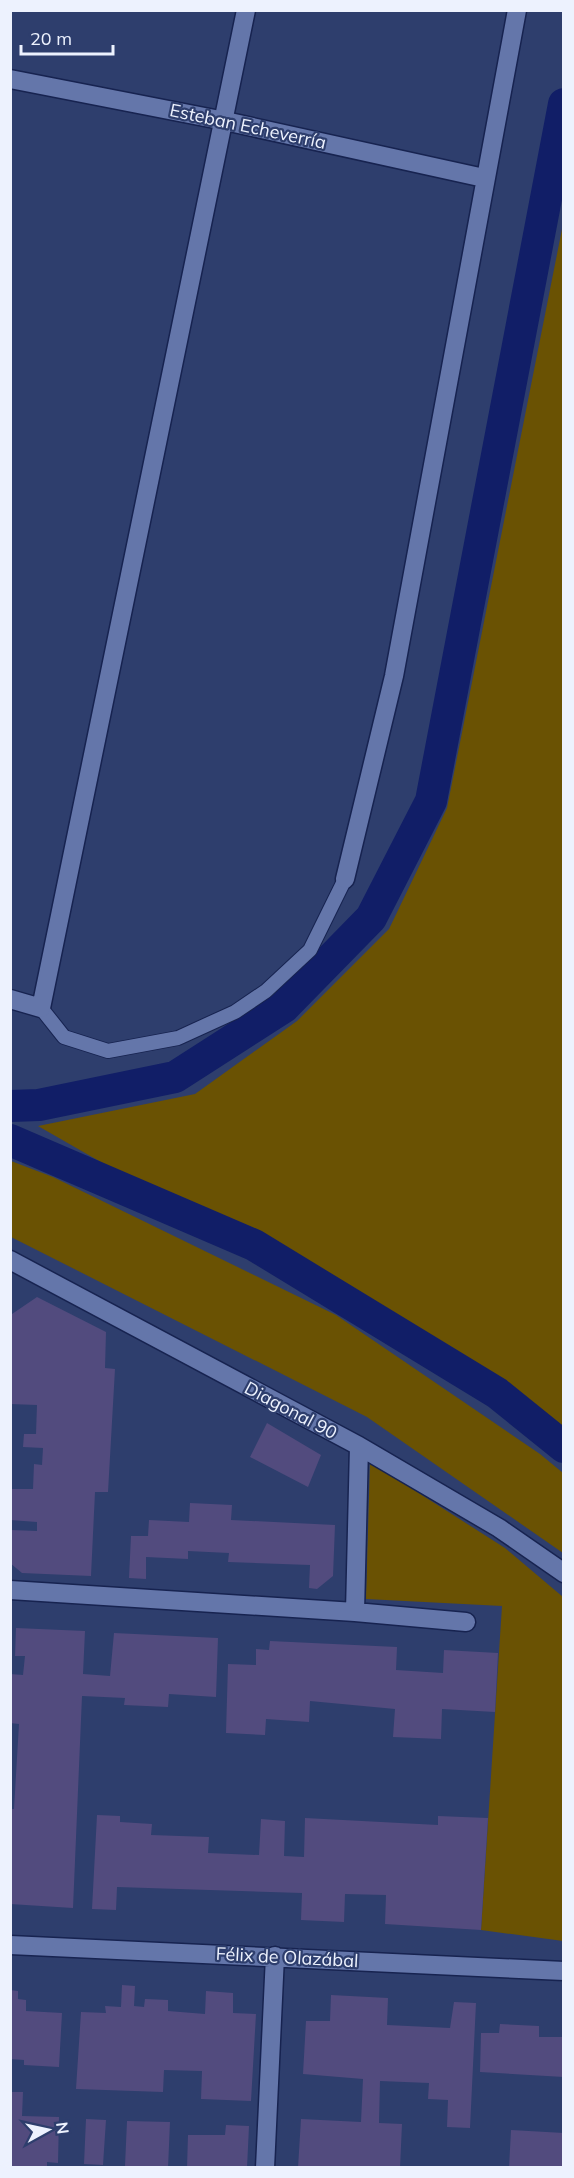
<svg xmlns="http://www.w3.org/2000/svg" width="574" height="2178" font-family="Mulish,sans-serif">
<rect width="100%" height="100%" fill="#2e3e6d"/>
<!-- green -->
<path fill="#6a5203" d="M563 224V1427L38 1126 195 1094 297 1021 389 929 447 808Z
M11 1161 53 1177 336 1315 540 1454 563 1473V1553L367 1417 11 1237Z
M370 1462 505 1548 563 1597V1941L481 1930 502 1606 366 1599Z"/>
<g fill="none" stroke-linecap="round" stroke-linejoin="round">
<!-- canal -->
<path stroke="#111e67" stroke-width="32" d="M10 1106 39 1105 175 1077 284 1007 371 918 431 801 564 104
M10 1140 254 1245 497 1393 564 1447"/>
</g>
<!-- building -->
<path fill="#524b7e" d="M37 1297 106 1332 105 1368 115 1369 108 1492H95L91 1576 22 1573 10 1563V1530L37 1531V1522L10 1520V1489H33L34 1464 42 1465 43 1448 23 1447 24 1434H36L37 1405 10 1404 12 1314Z
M267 1423 321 1455 308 1487 250 1457Z
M190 1503 232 1505 231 1520 335 1525 333 1576 317 1589 309 1588 310 1565 228 1562 229 1553 188 1551V1559L146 1557V1579L129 1578 131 1536H148L149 1520 189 1522Z
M16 1628 85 1631 83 1674 110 1676 114 1633 218 1638 216 1697 169 1694 168 1707 124 1705 125 1698 82 1696 73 1908 10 1904V1809H14L19 1724 10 1723V1674L23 1675 25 1656H15Z
M270 1641 397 1647 396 1670 443 1673 444 1650 498 1653 495 1712 442 1709 441 1739 393 1737 395 1709 310 1701 309 1722 266 1719 265 1735 226 1733 228 1664 256 1665V1649L269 1650Z
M97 1815 120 1816V1822L152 1824 151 1835 209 1837 208 1853 259 1855 261 1819 285 1821 284 1856 304 1857 305 1818 438 1825V1816L488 1818 481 1930 385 1924 386 1895 345 1894 344 1922 301 1920 302 1893 117 1887 116 1910 92 1909Z
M122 1985 135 1986 134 2006 144 2007 145 1999 168 2000V2011L205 2014 206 1991 233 1993V2013L256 2014 251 2101 201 2099 202 2071 164 2070 163 2092 76 2089 81 2012 106 2013 105 2006 121 2007Z
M10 1990 18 1991V1999L26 2000V2011L62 2013 59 2067 24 2065V2060L10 2059Z
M331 1995 388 1998 387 2025 450 2028 454 2002 476 2003 470 2128 447 2127 448 2100 428 2099 429 2083 380 2081 379 2123 402 2124 400 2168H298L301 2119 361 2122 363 2079 303 2074 306 2021H330Z
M500 2024 539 2026V2037H564V2077L480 2072 481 2033H499Z
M10 2092H23L22 2116 59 2117 58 2163 47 2162V2168H10Z
M86 2119 106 2120 103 2165 84 2164Z
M127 2121 170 2122 168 2168 125 2166Z
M226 2125 249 2126 247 2168H187L188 2135H225Z
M511 2130 564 2133V2168H509Z"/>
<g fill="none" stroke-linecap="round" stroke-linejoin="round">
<!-- lane casing -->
<g stroke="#172350" stroke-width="16">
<path id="lane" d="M41 1008 64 1037 108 1051 178 1038 235 1012 266 991 310 950 345 879"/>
</g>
<!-- street casing -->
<g stroke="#172350" stroke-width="21">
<path id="street" d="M10 79 225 121 484 178
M345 879 394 676 517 10
M10 999 41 1008 246 10
M10 1260 359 1446 499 1528 564 1573
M10 1590 355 1612 466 1622
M355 1612 359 1446
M10 1945 564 1971
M265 2168 275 1956"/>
</g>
<!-- lane -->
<use href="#lane" stroke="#6476aa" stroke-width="14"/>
<!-- street -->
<use href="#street" stroke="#6476aa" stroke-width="18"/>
</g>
<g text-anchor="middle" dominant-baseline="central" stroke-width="4.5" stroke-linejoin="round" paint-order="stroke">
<!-- street labels -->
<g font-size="18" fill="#edf2fe" stroke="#2e3e6d">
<text transform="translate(248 126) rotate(12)">Esteban Echeverría</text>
<text transform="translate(291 1410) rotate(28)">Diagonal 90</text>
<text transform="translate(287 1957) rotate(3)">Félix de Olazábal</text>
</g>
</g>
<!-- border -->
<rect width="574" height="2178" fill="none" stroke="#edf2fe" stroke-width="24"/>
<!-- north arrow -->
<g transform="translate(48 2130) rotate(82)" stroke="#2e3e6d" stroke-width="4.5" paint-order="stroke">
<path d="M0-4.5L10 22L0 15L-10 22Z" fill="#edf2fe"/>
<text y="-9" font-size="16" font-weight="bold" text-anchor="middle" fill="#edf2fe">N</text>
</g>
<!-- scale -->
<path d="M21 45v9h92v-9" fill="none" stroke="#edf2fe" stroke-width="3"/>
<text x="30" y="45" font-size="18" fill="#edf2fe" stroke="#2e3e6d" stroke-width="4.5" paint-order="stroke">20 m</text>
</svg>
